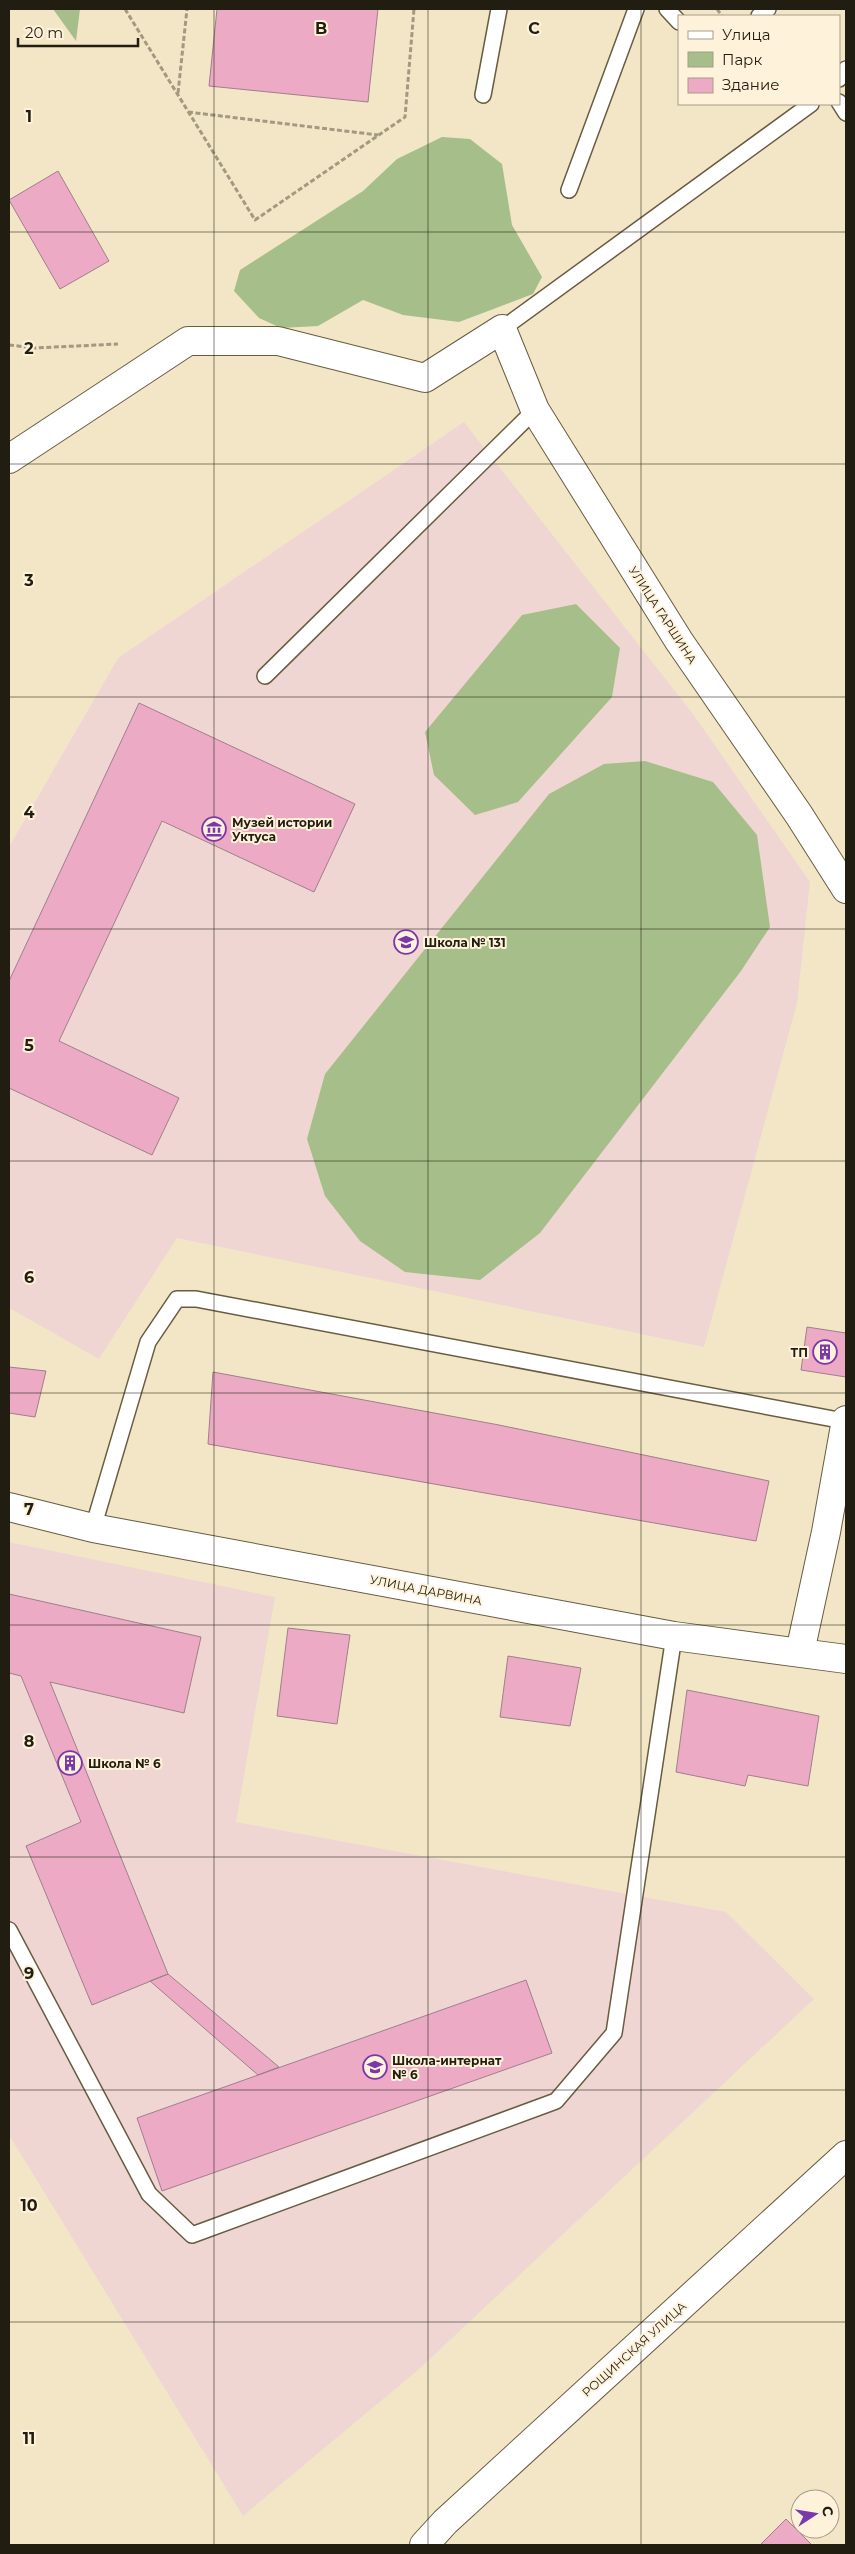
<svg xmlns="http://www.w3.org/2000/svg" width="855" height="2554" font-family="Montserrat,sans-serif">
<rect width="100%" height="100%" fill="#f3e6c6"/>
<!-- education -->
<path fill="#f0d6d3" d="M464 422 693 714 810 882 797 1003 704 1347 177 1238 99 1359 9 1308V847L118 658Z
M9 1542 275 1597 236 1822 726 1912 814 1999 417 2371 243 2516 9 2135Z"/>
<!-- green -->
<path fill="#a6be89" d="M53 9H80L76 41Z
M442 137 470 139 502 164 512 225 542 277 533 294 459 322 403 315 363 300 318 326 281 328 259 318 234 291 240 270 363 191 397 159Z
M576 604 620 648 612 697 518 802 475 815 434 775 425 732 522 615Z
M645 761 713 782 757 835 770 927 741 971 540 1233 480 1280 405 1272 360 1241 325 1196 307 1139 325 1074 549 794 604 764Z"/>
<!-- building -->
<path fill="#ecaac4" stroke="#9f7f8b" d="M217 9H378L368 102 209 86Z
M58 171 109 261 60 289 9 200Z
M139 703 355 804 314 892 162 821 59 1041 179 1098 152 1155 9 1088V981Z
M807 1327 846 1333V1377L801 1370Z
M9 1367 46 1371 35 1417 9 1413Z
M213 1372 499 1425 769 1481 756 1541 208 1444Z
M9 1594 201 1637 184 1713 50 1682 168 1974 92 2005 26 1846 81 1822 21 1676 9 1673Z
M288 1628 350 1635 337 1724 277 1716Z
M508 1656 581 1668 570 1726 500 1717Z
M687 1690 819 1716 808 1786 748 1775 745 1786 676 1772Z
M168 1974 279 2067 258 2075 150 1981Z
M526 1980 552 2053 162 2191 137 2118Z
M786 2519 812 2545H760Z"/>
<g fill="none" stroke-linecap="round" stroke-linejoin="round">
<!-- service casing -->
<g stroke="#685c41" stroke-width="18">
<path id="service" d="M667 9 679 22
M759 16 768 9
M839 79 846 69
M483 95 499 9
M839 102 846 113
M569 190 636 9
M502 329 811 104
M265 676 535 410
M93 1528 148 1342 177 1299H196L844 1421
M9 1930 149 2194 192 2235 556 2101 614 2033 674 1636"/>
</g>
<!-- minor casing -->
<g stroke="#685c41" stroke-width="30">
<path id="minor" d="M9 459 188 341H278L425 378 502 329 535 410 679 641 799 815 846 889
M9 1507 93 1528 674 1636 846 1659
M800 1652 826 1532 846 1420
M424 2545 445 2522 846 2155"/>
</g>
<!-- path -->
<path stroke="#a39981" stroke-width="3" stroke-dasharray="5 2.5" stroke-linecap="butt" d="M125 9 255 220 405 117 414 9
M717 9 722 16
M178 93 187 9
M188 112 378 135
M9 345 35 348 118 344"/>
<!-- service -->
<use href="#service" stroke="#fff" stroke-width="15"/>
<!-- minor -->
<use href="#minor" stroke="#fff" stroke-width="28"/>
</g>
<!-- grid -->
<path fill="none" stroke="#221d11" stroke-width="1" stroke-opacity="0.55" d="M214 9V2545M428 9V2545M641 9V2545M9 232H846M9 464H846M9 697H846M9 929H846M9 1161H846M9 1393H846M9 1625H846M9 1857H846M9 2090H846M9 2322H846"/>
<!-- icons -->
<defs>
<g id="museum-ring" transform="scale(1.25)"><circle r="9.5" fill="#fef3da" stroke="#7c37aa" stroke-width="1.5"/><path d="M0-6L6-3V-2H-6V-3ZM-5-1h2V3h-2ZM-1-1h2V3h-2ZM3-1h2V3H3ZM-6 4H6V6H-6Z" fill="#7c37aa"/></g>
<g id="school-ring" transform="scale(1.25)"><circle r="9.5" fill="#fef3da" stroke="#7c37aa" stroke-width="1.5"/><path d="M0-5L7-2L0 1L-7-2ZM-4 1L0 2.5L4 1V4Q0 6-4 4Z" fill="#7c37aa"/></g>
<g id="building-ring" transform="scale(1.25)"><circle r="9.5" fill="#fef3da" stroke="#7c37aa" stroke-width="1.5"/><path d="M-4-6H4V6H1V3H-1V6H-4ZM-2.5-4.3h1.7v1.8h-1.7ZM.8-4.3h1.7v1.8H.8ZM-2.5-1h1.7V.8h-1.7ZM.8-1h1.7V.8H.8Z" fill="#7c37aa"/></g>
</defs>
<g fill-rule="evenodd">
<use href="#museum-ring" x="214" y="829"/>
<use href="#school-ring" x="406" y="942"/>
<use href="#building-ring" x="825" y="1352"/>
<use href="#building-ring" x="70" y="1763"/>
<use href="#school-ring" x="375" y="2067"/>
</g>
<g text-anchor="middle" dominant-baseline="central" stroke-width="4" stroke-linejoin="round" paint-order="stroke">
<!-- street labels -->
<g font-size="12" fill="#221d11" stroke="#fef3da">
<text transform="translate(663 615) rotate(57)">УЛИЦА ГАРШИНА</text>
<text transform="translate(426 1590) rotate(11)">УЛИЦА ДАРВИНА</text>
<text transform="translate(634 2349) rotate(-42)">РОЩИНСКАЯ УЛИЦА</text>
</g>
<!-- poi labels -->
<g font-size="12" font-weight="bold" fill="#221d11" stroke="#fef3da" text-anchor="start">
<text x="232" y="822">Музей истории<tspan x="232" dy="14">Уктуса</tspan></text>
<text x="424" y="942">Школа № 131</text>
<text x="808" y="1352" text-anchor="end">ТП</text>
<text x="88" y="1763">Школа № 6</text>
<text x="392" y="2060">Школа-интернат<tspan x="392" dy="14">№ 6</tspan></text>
</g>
</g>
<g font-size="16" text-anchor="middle" font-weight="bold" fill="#221d11" stroke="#fef3da" stroke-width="4" stroke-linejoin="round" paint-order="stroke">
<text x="321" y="34">B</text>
<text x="534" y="34">C</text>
<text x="29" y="122">1</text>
<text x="29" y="354">2</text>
<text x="29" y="586">3</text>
<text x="29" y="818">4</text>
<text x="29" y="1051">5</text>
<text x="29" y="1283">6</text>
<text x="29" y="1515">7</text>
<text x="29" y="1747">8</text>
<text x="29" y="1979">9</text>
<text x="29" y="2211">10</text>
<text x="29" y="2444">11</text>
</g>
<!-- border -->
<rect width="855" height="2554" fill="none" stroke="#221d11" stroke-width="20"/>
<!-- legend -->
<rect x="678" y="15" width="162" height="90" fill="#fef3da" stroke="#a69d8a"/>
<rect x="688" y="31" width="25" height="8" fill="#ffffff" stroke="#a69d8a"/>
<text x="722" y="40" font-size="15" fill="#221d11">Улица</text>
<rect x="688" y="52" width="25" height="15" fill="#a6be89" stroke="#a69d8a"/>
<text x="722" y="65" font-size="15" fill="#221d11">Парк</text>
<rect x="688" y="78" width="25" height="15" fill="#ecaac4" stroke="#a69d8a"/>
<text x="722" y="90" font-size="15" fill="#221d11">Здание</text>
<!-- north arrow -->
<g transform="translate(815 2514) rotate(78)"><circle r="24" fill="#fef3da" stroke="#a69d8a"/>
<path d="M0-4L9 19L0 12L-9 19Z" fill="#7c37aa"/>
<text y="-8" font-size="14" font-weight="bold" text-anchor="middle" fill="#221d11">С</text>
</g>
<!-- scale -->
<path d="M18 38v8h120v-8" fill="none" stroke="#221d11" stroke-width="2.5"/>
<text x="25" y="38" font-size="15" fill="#221d11" stroke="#fef3da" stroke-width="4" paint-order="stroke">20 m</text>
</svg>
